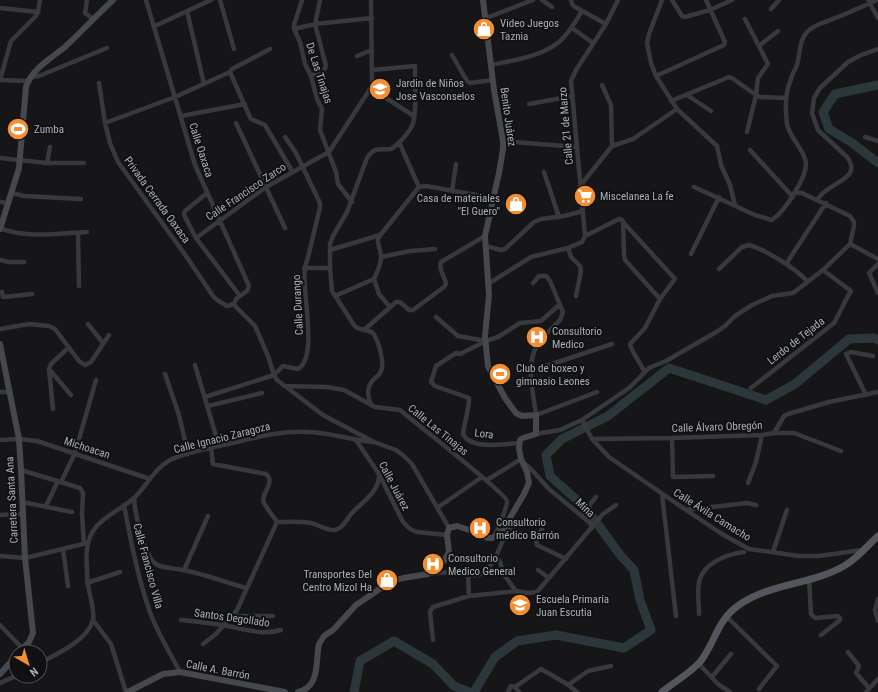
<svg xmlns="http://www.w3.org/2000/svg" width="878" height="692" font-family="'Roboto Condensed',sans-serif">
<rect width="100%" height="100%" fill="#161618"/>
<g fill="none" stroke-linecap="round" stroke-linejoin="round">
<!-- river -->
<path stroke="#2c373c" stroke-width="9" d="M878 85 835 94 823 112 829 129 851 142 878 163
M354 692 360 661 394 641 433 664 454 686 469 692
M474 692 495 657 517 641 556 635 624 648 651 630 640 600 634 570 621 556 585 507 550 476 546 455 562 439 608 416 669 368 766 400 795 384 849 339 874 338 878 340"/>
<!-- street -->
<path stroke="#37393d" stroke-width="4.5" d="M87 0 85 13 93 19
M146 0 195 165 249 286 247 291 236 299 234 304
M220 0 234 49
M302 0 294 25V29L300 42 305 64 311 76 317 99 322 109 320 130 336 172 338 184 352 202
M542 0 552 7
M571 0 572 4 575 7 606 24
M662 0 649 34 647 43 651 63 656 76 677 109 717 146 721 165 730 185 735 205
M672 0 682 16 685 17 710 10 732 0
M868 0 878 18
M0 8 38 12
M771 9 779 0
M187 11 204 84
M486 18 533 0
M745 19 768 64 758 78 756 95 747 132
M155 26 211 0
M572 28 593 43
M294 29 315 24 372 18
M759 46 778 31
M452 55 467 81 470 83 493 80
M357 56 372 50
M491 65C514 60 540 57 559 42 569 34 575 22 582 11
M230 72 249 115 251 119 265 125 292 171
M311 76 324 70 326 66 315 24 320 0
M656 76 724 45 725 42 706 0
M30 77 39 76 107 48
M0 80 11 41 36 16 38 12 40 0
M0 80 28 81
M99 83 105 123 110 143 118 162 186 256 213 296 217 300 227 306 234 304
M602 85 611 105 612 146
M372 86 378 93 414 116
M687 95 711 111
M671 101 729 77 732 78 756 95 760 97 786 98
M529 104 573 96
M181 116 245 104
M105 123 175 97 230 72 232 69 270 49
M236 123 285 228
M865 137 878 141
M503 141 577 147
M399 142 419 187
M750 150 793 197
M0 158 47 163H84
M47 163 50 147
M544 172 559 217
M580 186 612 146 633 139 677 109
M694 187 755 215 772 220C784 212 811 173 805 159 801 146 790 138 787 124 785 109 785 93 791 79 792 74 795 70 797 65 800 54 799 40 808 31 815 24 827 22 835 18 849 13 863 6 877 0
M452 191 456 164
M12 193 24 196 81 199
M207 193 185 211 184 215 196 238 240 296
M818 199C827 182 864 180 847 157L818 130 812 113 814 98 820 88 848 62 861 55 878 49
M0 202 9 203
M623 222 675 279 660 299 645 328 630 344C630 349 641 364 644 371
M0 228C26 239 59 233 87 232
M78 233 79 286
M585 236 571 81 576 70 606 24 618 0
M585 236 619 219 622 220 623 222 624 254 625 260 660 299
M196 238 266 187 329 152 372 86 371 0
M850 244 878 259
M486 246 501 250 505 249 534 222 541 219 564 216 583 211
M330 250 380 235
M691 254 719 197
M381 257 410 251 435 249
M0 260 9 262H24
M786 264 826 203
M878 264 869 273 878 293
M304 268H330
M719 269 742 247 749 245C766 250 795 268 807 281
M374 279 379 294 390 307
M533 283 539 276H546L550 281 563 312 562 315 560 320 547 333 536 347 533 355 531 364V380L536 415 597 392
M488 284 531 257 568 248
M0 292H2L3 297 32 294
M335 296 374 279C377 272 381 265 381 257 381 250 377 245 378 238L419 187 426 186 493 198
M576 296 581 271 580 266 571 257 568 248 582 242 585 236
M234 304 236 307 255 326 268 356 274 375 277 380 323 415 374 442 396 450 404 456 412 464 449 528
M436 317 458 336 486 341 498 337 520 323 541 321 559 305
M88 324 103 343
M0 329 29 324 49 326 55 329 79 361 85 365 91 362 109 335
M364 330 396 302H400L409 310H413L444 287 446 284C445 276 438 270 441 262L485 236
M486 341 460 354 456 353 436 366 431 382 435 386 469 398C470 404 464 425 463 434 470 450 505 444 519 443
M195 365 219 446
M49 369 71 395
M531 371 612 344
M165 374 179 415 188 454
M284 386 327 387 344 390 375 407 400 410 405 414C418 425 506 494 507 501 508 506 497 530 495 536
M751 388 834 323C840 313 844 302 851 291L823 270
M0 392H10
M866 395 846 354 851 352 873 356
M205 397 274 375 283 366 298 369C319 357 301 289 305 268 306 263 308 258 309 253 313 238 316 223 320 208V203L296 153 285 137
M371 404C367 396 367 387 373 380 376 377 380 375 381 371 385 363 378 338 372 332L357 328 354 325 332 291 330 268V244L333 236 347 212 367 158C375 146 379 150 391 149 398 145 411 131 413 123 417 111 415 80 415 66L372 70
M208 406 262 393
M53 409 49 369 51 364 69 347
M582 420 592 439 609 457 686 510 722 534 749 549 799 556H819L862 550
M774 433 784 416 788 414 829 402 878 392
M536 434 560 430 582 420 629 388 649 368 666 361 718 331 725 326 735 316 752 305 772 296 793 293 823 270 850 244 854 226V222L850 216 802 193H795
M672 438 673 477 713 476
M592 439 672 438 762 435 774 433H794L841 451
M0 440 19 439 37 441 150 479
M356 440 379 474 403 522 410 529 417 532 447 535
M211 448 213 464 266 474 268 476C274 485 260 494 264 503 267 509 273 516 277 522
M524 463 531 469 549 489 590 523 592 528
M21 470 80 488 83 493 82 514 84 544
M487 480 521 459
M61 482 75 453 96 380
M748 483 756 462 762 435
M662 494 676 616
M134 498C135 513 144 556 156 564 164 569 175 568 183 570 204 574 225 582 246 588
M22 502 72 512
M124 505C131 542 138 579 151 615 159 635 170 653 180 672
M46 506 58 481
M437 508 482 477
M686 510 747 503 756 505
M580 514 584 512 596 497
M0 515 23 514
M277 522C288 522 301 521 311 523 319 525 327 531 335 530 344 528 347 518 352 513 363 501 378 493 379 476
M536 538 537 545 566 559
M536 538 542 529
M63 549 68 586
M773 552 787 510
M0 556 25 558 87 543
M496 556 500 562 504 575 516 591
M184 570 208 516
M538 570 549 578
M429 574C438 573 447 572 457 572 464 572 471 577 478 575 492 572 503 542 506 529L536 538
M468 574 469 596
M809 579 811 614 815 618 838 616 840 618V620L821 635
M87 583 120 572
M878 599 875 610 878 621
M699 614C699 604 697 592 699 582 703 563 727 554 744 552
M231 616H273
M726 616 777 666 759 689
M93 620 111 644 126 692
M181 620C194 621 208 623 222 625 242 628 260 636 281 630
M0 625 22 648
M433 640 430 612 433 607 469 596 516 591 528 593 537 592 603 514 616 505
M203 644 216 634 237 610 277 522
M848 652 859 666 856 673 869 688
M40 663C57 654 88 640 93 620 95 611 89 594 88 584 87 580 87 574 87 569 86 558 86 547 90 537 97 519 119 511 133 499 146 487 154 469 170 460 187 452 210 448 228 444 254 438 282 430 309 432 331 433 352 440 374 442
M698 663 719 685 730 692
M712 677 731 654
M0 683 16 676
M568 685 588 671 611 666
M515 687 541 669 567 684 577 692
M508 692 511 686 515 687 519 692
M866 692 878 679"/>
<!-- secondary -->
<path stroke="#45484d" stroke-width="6" d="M0 229 19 168 26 87C32 68 52 58 66 46 82 31 97 15 113 0
M0 344 19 439 21 470 25 558 33 633 29 642 19 652
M0 674 16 656
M128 692 163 674 180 672 285 692
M298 692C321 686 315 662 319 644L324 636 333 630 356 605 390 582 403 578 428 574 438 567 444 561 449 552 447 535 449 528 457 526 476 532 488 538H492L506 529 507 523 524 494 529 483 527 472 521 459 519 448 520 440 523 438 536 434V415L522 416 516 413 505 398 488 366 485 336 489 295 485 236 499 173 503 149V141L494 90 483 0"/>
<!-- primary -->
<path stroke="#53565c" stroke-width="7" d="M662 692C674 682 689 674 700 662 715 643 717 620 739 605 770 583 811 585 844 566 857 559 867 546 878 536"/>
</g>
<!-- icons -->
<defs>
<g id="shop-disc" transform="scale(1.15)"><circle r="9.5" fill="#f38f32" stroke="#111113"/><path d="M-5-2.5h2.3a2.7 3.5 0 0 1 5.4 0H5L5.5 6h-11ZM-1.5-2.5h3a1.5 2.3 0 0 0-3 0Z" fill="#fff"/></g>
<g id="school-disc" transform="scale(1.15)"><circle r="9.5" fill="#f38f32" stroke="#111113"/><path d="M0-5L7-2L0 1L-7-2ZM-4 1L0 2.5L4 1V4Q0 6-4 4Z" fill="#fff"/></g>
<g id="stadium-disc" transform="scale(1.15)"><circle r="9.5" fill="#f38f32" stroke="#111113"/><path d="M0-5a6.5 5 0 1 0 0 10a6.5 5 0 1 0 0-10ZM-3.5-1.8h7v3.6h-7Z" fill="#fff"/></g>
<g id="supermarket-disc" transform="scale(1.15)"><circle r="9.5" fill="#f38f32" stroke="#111113"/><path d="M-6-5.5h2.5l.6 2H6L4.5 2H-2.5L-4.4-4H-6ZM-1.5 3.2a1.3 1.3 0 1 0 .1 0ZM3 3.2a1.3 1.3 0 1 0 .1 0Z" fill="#fff"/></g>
<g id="hospital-disc" transform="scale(1.15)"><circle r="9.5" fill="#f38f32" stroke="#111113"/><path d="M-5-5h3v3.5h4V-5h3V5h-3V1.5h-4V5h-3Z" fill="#fff"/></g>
</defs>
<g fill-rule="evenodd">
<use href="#shop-disc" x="484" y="29"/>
<use href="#school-disc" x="380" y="89"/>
<use href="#stadium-disc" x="18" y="129"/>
<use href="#supermarket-disc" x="585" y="196"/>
<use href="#shop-disc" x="516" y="204"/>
<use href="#hospital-disc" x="537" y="337"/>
<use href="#stadium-disc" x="500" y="374"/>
<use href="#hospital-disc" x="480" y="528"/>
<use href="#hospital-disc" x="433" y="564"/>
<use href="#shop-disc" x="387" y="580"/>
<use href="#school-disc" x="520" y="605"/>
</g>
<g text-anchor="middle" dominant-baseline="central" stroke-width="4" stroke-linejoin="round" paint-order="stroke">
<!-- poi labels -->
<g font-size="11" fill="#a7afb8" stroke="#111113" text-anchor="start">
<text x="500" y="23">Video Juegos<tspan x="500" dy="13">Taznia</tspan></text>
<text x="396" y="83">Jardin de Niños<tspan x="396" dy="13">Jose Vasconselos</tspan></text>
<text x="34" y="129">Zumba</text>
<text x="600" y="196">Miscelanea La fe</text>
<text x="500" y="198" text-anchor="end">Casa de materiales<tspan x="500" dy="13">"El Guero"</tspan></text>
<text x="552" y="331">Consultorio<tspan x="552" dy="13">Medico</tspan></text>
<text x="516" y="368">Club de boxeo y<tspan x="516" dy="13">gimnasio Leones</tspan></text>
<text x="496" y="522">Consultorio<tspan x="496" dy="13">médico Barrón</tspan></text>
<text x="448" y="558">Consultorio<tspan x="448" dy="13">Medico General</tspan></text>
<text x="372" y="574" text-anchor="end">Transportes Del<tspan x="372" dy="13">Centro Mizol Ha</tspan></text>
<text x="536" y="599">Escuela Primaria<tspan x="536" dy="13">Juan Escutia</tspan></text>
</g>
<!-- street labels -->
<g font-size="11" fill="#a7afb8" stroke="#111113">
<text transform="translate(319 73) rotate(72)">De Las Tinajas</text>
<text transform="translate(508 117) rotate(82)">Benito Juárez</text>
<text transform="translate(566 126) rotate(-95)">Calle 21 de Marzo</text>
<text transform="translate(201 150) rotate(72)">Calle Oaxaca</text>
<text transform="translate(246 192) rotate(-34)">Calle Francisco Zarco</text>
<text transform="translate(157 200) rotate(54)">Privada Cerrada Oaxaca</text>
<text transform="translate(298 305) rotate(-93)">Calle Durango</text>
<text transform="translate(796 341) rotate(-38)">Lerdo de Tejada</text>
<text transform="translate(717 427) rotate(-2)">Calle Álvaro Obregón</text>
<text transform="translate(438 430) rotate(39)">Calle Las Tinajas</text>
<text transform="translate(484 434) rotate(7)">Lora</text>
<text transform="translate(222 438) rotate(-14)">Calle Ignacio Zaragoza</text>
<text transform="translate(87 448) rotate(18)">Michoacan</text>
<text transform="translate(394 486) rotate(62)">Calle Juárez</text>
<text transform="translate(12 500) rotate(-93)">Carretera Santa Ana</text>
<text transform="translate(585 508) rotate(43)">Mina</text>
<text transform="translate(712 515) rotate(32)">Calle Ávila Camacho</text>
<text transform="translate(148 566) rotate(75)">Calle Francisco Villa</text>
<text transform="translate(232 618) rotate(8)">Santos Degollado</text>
<text transform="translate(218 670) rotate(11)">Calle A. Barrón</text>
</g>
</g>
<!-- north arrow -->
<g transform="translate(28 664) rotate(142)"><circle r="19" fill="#111113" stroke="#4d5055"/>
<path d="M0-3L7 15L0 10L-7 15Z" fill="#f38f32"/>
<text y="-6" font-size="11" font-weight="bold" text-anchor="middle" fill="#a7afb8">N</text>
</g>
</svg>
